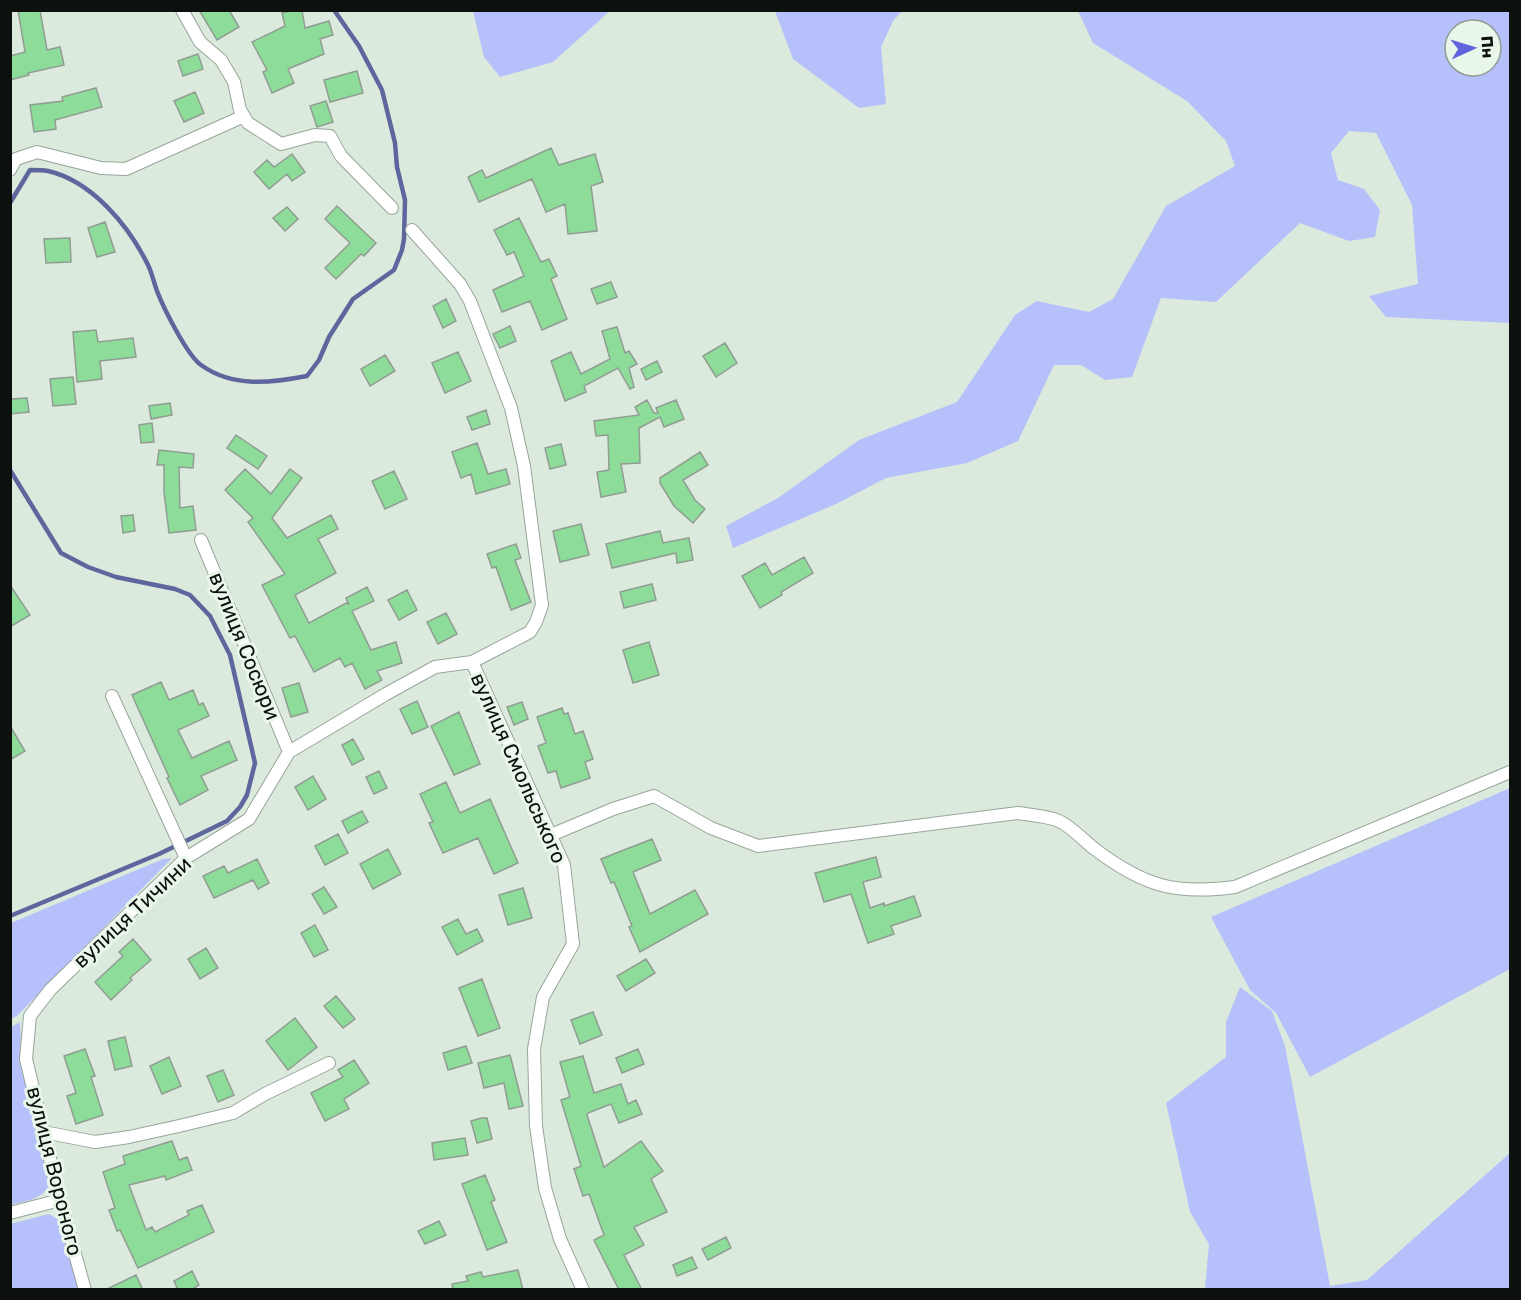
<svg xmlns="http://www.w3.org/2000/svg" width="1521" height="1300" font-family="Rubik,sans-serif">
<rect width="100%" height="100%" fill="#dceadd"/>
<!-- green -->
<path fill="#b6c0fb" fill-rule="evenodd" d="M473 11V10L610 11 553 62 500 77 484 57Z
M775 11H902L893 21 881 47 886 104 859 108 793 59Z
M1078 11H1510V323L1386 317 1369 296 1418 284 1412 205 1376 133 1349 131 1331 153 1338 180 1364 189 1380 210 1375 237 1349 241 1300 223 1216 302 1161 298 1132 377 1105 380 1081 365H1054L1018 441 967 463 886 478 836 504 733 548 726 526 778 498 859 440 957 402 1015 315 1037 301 1089 312 1113 299 1166 206 1235 166 1226 141 1187 101 1093 43ZM1455 30H1491V66H1455Z
M1510 788V969L1310 1077 1276 1013 1250 990 1211 917Z
M172 858 17 1016 11 1019V923L163 859Z
M1240 987 1272 1011 1285 1046 1330 1286 1367 1280 1510 1153V1289H1205L1209 1244 1190 1212 1166 1103 1226 1057V1022Z
M20 1022 22 1064 50 1184C42 1200 26 1201 11 1205V1027Z
M49 1214 59 1220 81 1289H11L10 1224Z"/>
<g fill="none" stroke-linecap="round" stroke-linejoin="round">
<!-- stream -->
<path stroke="#5e669e" stroke-width="4.5" d="M10 203 30 170C35 170 42 170 48 171 92 181 129 226 148 265 152 273 154 283 157 291 164 309 187 355 201 365 233 388 271 383 307 376L319 360 329 337 353 299 394 270 402 250 404 239 405 200 397 167 395 143 382 90 359 46 334 10
M10 470 61 553 88 567 116 577 175 589 190 595 210 616 230 655 255 763 247 795 240 807 227 821 159 854 10 916"/>
</g>
<!-- building -->
<path fill="#8ddc99" stroke="#909d92" stroke-width="1.5" d="M18 10H40L47 50 60 47 64 65 28 73 29 75 10 80V56L25 52Z
M199 10H229L239 27 217 40Z
M295 10H302L305 28 329 21 333 35 320 39 324 54 288 69 294 83 272 93 263 72 267 70 252 42 285 26 282 13Z
M198 54 203 69 183 76 178 61Z
M357 71 363 93 330 102 324 80Z
M96 88 102 107 55 120 56 129 34 132 30 105 63 101 62 97Z
M195 92 204 113 184 122 174 101Z
M326 101 333 122 317 127 310 106Z
M551 148 559 165 595 154 603 182 591 186 597 231 568 234 565 204 546 212 532 179 479 202 468 177 482 170 486 178Z
M292 154 305 172 292 181 287 174 269 189 254 172 267 160 274 167Z
M337 206 376 243 364 256 361 254 336 279 325 268 350 243 325 219Z
M287 207 298 219 285 231 273 218Z
M519 218 541 262 549 259 557 276 551 279 567 319 542 330 530 301 502 312 493 290 524 276 514 252 507 255 494 230Z
M105 222 115 252 97 257 88 228Z
M70 238 71 262 46 263 44 239Z
M611 282 617 297 597 304 591 289Z
M446 299 456 321 443 328 433 306Z
M510 326 516 341 500 348 493 334Z
M617 327 625 353 629 351 637 364 629 368 634 387 630 389 618 368 584 386 586 392 565 401 551 361 571 352 581 374 610 359 602 331Z
M96 330 98 342 133 338 136 357 100 361 102 379 77 382 73 332Z
M725 343 737 363 716 377 703 356Z
M458 352 471 381 445 393 432 363Z
M385 355 395 371 370 386 361 369Z
M657 361 662 372 646 380 641 369Z
M73 377 76 404 53 406 50 379Z
M27 398 29 412 10 414V399Z
M647 400 654 413H658L656 408 676 400 684 419 664 427 660 417 639 428 640 463 621 464 626 492 601 497 597 472 609 470 608 435 596 436 594 421 639 415 635 407Z
M170 403 172 415 151 419 149 406Z
M486 410 490 424 472 430 467 417Z
M152 423 154 442 141 443 139 425Z
M236 435 267 456 258 469 227 448Z
M477 443 488 474 506 469 510 484 476 494 471 474 461 478 452 452Z
M561 444 566 465 550 469 545 448Z
M159 450 194 454 193 468 179 467 180 508 193 506 196 530 169 533 164 492V465H157Z
M700 452 708 465 683 480 695 500 705 509 693 523 674 506 660 483V478Z
M245 469 271 494 290 469 302 478 272 518 287 538 331 515 338 529 318 539 336 573 295 595 309 623 348 602 349 605 346 598 367 587 374 601 352 611 371 650 396 642 402 663 377 671 382 680 365 689 352 663 345 667 340 658 314 672 295 636 290 638 262 585 285 574 248 522 253 518 225 490Z
M394 471 407 499 385 509 372 481Z
M133 515 135 531 123 533 121 516Z
M581 524 589 555 560 562 553 531Z
M660 531 663 543 689 538 693 560 677 563 676 553 612 568 606 544Z
M516 544 521 558 515 560 531 602 511 610 496 567 492 568 487 554Z
M804 557 813 573 781 592 782 595 760 608 742 576 765 563 772 575Z
M652 584 656 600 624 608 620 592Z
M10 585 30 615 10 627Z
M407 590 417 610 399 620 388 600Z
M446 613 457 634 438 644 427 622Z
M649 642 659 675 633 683 623 650Z
M161 682 169 700 193 690 199 705 203 703 209 716 178 730 192 758 229 741 237 760 201 776 208 790 180 805 167 778 169 777 132 695Z
M299 683 308 712 291 717 282 688Z
M417 701 428 727 412 734 400 709Z
M522 702 528 719 514 725 507 707Z
M562 708 564 714 568 713 575 734 583 731 593 759 585 762 590 778 561 788 556 771 548 773 538 746 546 743 537 717Z
M459 712 480 764 454 775 431 726Z
M10 726 25 751 10 760Z
M353 739 364 759 352 765 342 745Z
M379 771 387 788 374 794 366 777Z
M313 776 326 799 308 810 295 787Z
M446 782 460 813 490 799 518 863 494 874 478 838 443 853 429 823 433 822 420 794Z
M362 811 368 822 348 833 342 821Z
M338 834 348 853 325 865 315 846Z
M652 839 661 860 633 872 650 914 695 890 708 914 640 952 629 927 632 926 614 882 611 883 601 859Z
M388 849 401 874 373 889 360 864Z
M876 857 881 877 863 882 870 908 884 903V906L914 896 921 916 891 926 894 934 868 943 851 894 824 902 815 873Z
M257 859 269 883 258 889 253 880 214 898 203 876 224 866 228 873Z
M324 887 337 907 324 914 312 894Z
M523 888 532 918 508 925 499 895Z
M458 919 466 934 477 929 483 941 457 955 442 927Z
M315 925 328 950 314 957 301 933Z
M133 939 151 960 130 978 132 980 111 1000 95 982 123 956 119 952Z
M206 948 218 968 200 979 188 959Z
M646 959 655 973 626 991 617 976Z
M482 979 500 1028 478 1036 459 988Z
M336 996 355 1019 343 1028 324 1006Z
M593 1012 602 1035 580 1044 571 1020Z
M295 1018 317 1047 288 1070 266 1041Z
M125 1037 132 1066 115 1070 108 1041Z
M466 1046 472 1063 448 1070 443 1053Z
M85 1049 95 1076 91 1077 103 1115 76 1124 67 1096 76 1093 64 1056Z
M638 1049 644 1064 622 1073 616 1058Z
M510 1055 523 1106 509 1109 504 1083 484 1088 478 1063Z
M583 1056 594 1093 621 1084 628 1104 636 1100 642 1114 619 1123 611 1104 588 1113 587 1115 604 1167 641 1141 663 1171 651 1179 667 1212 634 1227 644 1245 624 1255 642 1290H619L594 1240 604 1235 589 1194 583 1196 574 1169 581 1166 561 1100 570 1097 560 1062Z
M169 1057 181 1086 162 1094 150 1066Z
M354 1060 369 1083 344 1099 349 1109 325 1121 311 1093 343 1077 338 1070Z
M223 1070 234 1095 218 1102 207 1076Z
M481 1118H487L492 1139 477 1143 471 1121Z
M465 1138 468 1155 434 1160 432 1143Z
M172 1141 179 1160 187 1157 192 1170 166 1180 165 1176 129 1185 146 1230 152 1227 155 1232 189 1215 187 1211 202 1205 214 1232 138 1268 120 1230 117 1231 109 1210 115 1208 103 1172 125 1164 123 1156Z
M485 1175 495 1200 491 1202 507 1242 487 1250 462 1184Z
M439 1221 446 1235 425 1244 418 1231Z
M726 1237 731 1248 708 1260 702 1249Z
M692 1257 697 1268 677 1276 673 1265Z
M518 1270 523 1290H453L452 1284 468 1281 466 1276 481 1272 483 1277Z
M192 1271 199 1285 191 1290H178L174 1281Z
M136 1275 143 1290H105Z"/>
<g fill="none" stroke-linecap="round" stroke-linejoin="round">
<!-- minor casing -->
<g stroke="#98a59a" stroke-width="14">
<path id="minor" d="M182 10 200 42 221 60 234 82 240 110 248 123 281 144 315 135 330 136 341 156 392 208
M10 170 16 159 37 152 101 168 126 169 244 116
M201 540 289 752
M472 662 564 865 573 944 543 997 534 1049 536 1126 545 1188 560 1239 583 1290
M112 696 186 858
M551 835 613 809 654 796 711 828 758 846 1018 813C1030 815 1048 816 1059 821 1072 827 1084 841 1096 850 1144 886 1175 895 1235 887L1510 772
M44 1132 95 1142 129 1137 179 1126 233 1113 265 1094 329 1063
M10 1213 60 1200
M85 1290 60 1200 26 1059 30 1016 50 990 186 858 249 819 289 752 386 694 435 667 472 662 530 632 536 622 542 605 524 466 511 408 470 301 460 284 412 230"/>
</g>
<!-- minor -->
<use href="#minor" stroke="#fff" stroke-width="12"/>
</g>
<g text-anchor="middle" dominant-baseline="central" stroke-width="6" stroke-linejoin="round" paint-order="stroke">
<!-- street labels -->
<g font-size="21" fill="#0d110d" stroke="#e9f7ea">
<text transform="translate(245 646) rotate(68)">вулиця Сосюри</text>
<text transform="translate(519 768) rotate(66)">вулиця Смольського</text>
<text transform="translate(132 912) rotate(-43)">вулиця Тичини</text>
<text transform="translate(55 1171) rotate(76)">вулиця Вороного</text>
</g>
</g>
<!-- border -->
<rect width="1521" height="1300" fill="none" stroke="#0d110d" stroke-width="24"/>
<!-- north arrow -->
<g transform="translate(1473 48) rotate(86)"><circle r="28" fill="#e9f7ea" stroke="#919b92" stroke-width="1.5"/>
<path d="M0-4.5L10 22L0 15L-10 22Z" fill="#5f64dc"/>
<text y="-9" font-size="16" font-weight="bold" text-anchor="middle" fill="#0d110d">Пн</text>
</g>
</svg>
